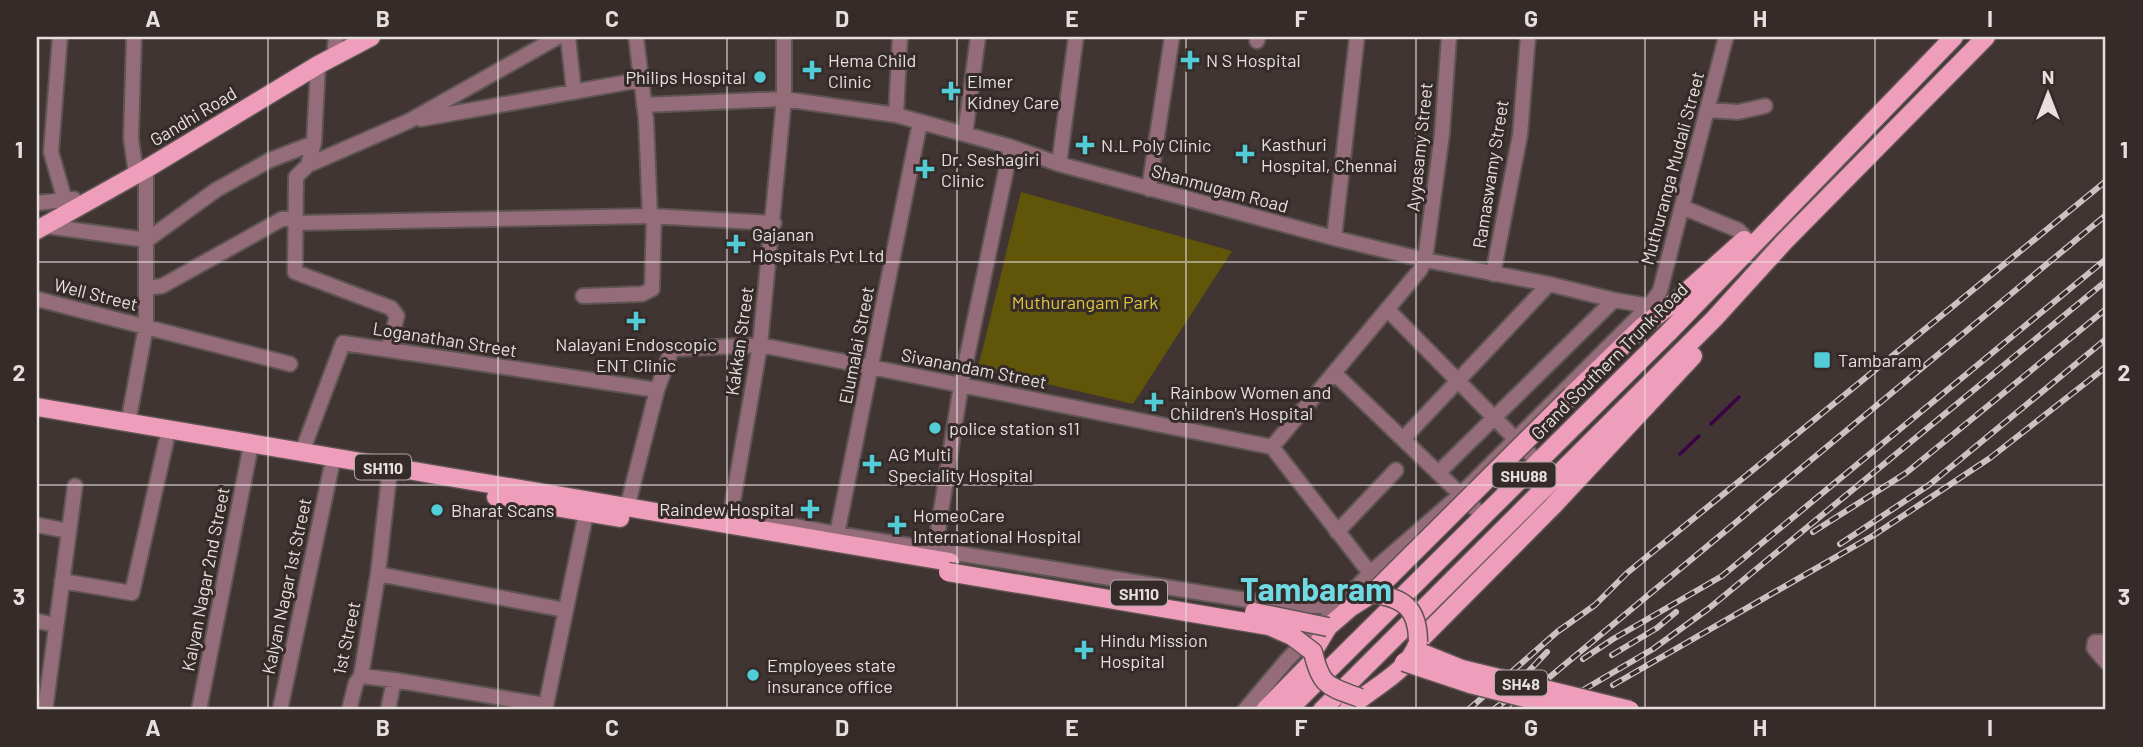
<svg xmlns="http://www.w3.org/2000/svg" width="2143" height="747" font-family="Barlow,sans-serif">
<rect width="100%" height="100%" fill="#403533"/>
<!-- green -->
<path fill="#615509" d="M1021 192 1232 251 1133 404 978 368Z"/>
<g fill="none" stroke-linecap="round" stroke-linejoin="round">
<!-- stream -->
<path stroke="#3c0246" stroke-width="3.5" d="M1711 424 1739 397
M1680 454 1699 436"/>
<!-- minor casing -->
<g stroke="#5e5452" stroke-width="18">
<path id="minor" d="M60 37 51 152 65 201
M134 37 131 138 136 174
M568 37 574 92
M636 37 646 119 650 216
M1257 41 1258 37
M334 56 336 37
M318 65 314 143 308 165 296 177 295 272 391 308 397 316 388 350
M644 105 784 99 896 115 1011 147 1059 164 1334 238 1425 260 1549 284 1614 300 1649 306
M1707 110 1738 112 1765 106
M896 115 900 37
M421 119 640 80
M965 134 978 37
M1059 164 1076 37
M308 165 409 121 558 37
M1149 189 1172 37
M37 203 74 199
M1682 207 1738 230 1746 238
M294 223 650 216 774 223
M46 226 147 240 216 190 270 160 314 143
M1334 238 1357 37
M1493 274 1520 135 1528 37
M146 288 162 286 282 219H294
M583 296 642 294 652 289 654 216
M37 299 290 364
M1387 309 1538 462
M1334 373 1483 516
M128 423 146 326V169
M1403 439 1549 284
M1272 447 1420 270 1425 260 1442 134 1449 37
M302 452 343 343 657 390
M1438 473 1614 300
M627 508 657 390 672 349 760 345 1272 447 1370 573
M729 524 746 517 837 534 1290 607 1340 605
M729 524 760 345 784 99V37
M37 525 69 531 45 710
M69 531 75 486
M1337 532 1396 470
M837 534 920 122
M935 549 961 385 1011 147
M378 574 565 610
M62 581 132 593 166 442
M37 621 56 625
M2106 649 2100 642H2095L2094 648 2106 662
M361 676 394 680 388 710
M394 680 545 705
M199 710 249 455
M280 710 331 469
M349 710 356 683 361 676 378 574 390 468
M545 710 586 513
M1245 710 1286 661 1370 573 1461 494 1649 306 1660 291 1726 37"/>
</g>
<!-- major casing -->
<g stroke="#5e5452" stroke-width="21">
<path id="major" d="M37 230 146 169 318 65 371 37
M1572 395 1642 327 1677 300 1744 240
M37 407 950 562
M496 497 620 518
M1313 652 1328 627 1350 608 1372 594
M1265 710 1314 660
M1288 710 1670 331 1954 37
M1322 710 1714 319 1784 242 1986 37
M1348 710C1369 688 1408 674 1418 642L1553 506 1693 356"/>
</g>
<!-- minor -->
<use href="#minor" stroke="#946c7a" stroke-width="14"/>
<!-- major -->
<use href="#major" stroke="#ee9dbb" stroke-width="18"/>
<!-- rail casing -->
<g stroke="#cbc3c2" stroke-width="6">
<path id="rail" d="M1813 532 1906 473 2106 309
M1840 544 1929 485 2106 339
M1612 655 1657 628 1676 612
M1583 659 1613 639 1722 576 2106 259
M1613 685 1874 535 1990 458 2106 367
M1506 695 1547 652
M1468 710 1557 632 1595 605 1627 573 2106 181
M1493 710 1516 693
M1510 710 2106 215
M1549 710 1653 649 1708 609 2106 281"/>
</g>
<!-- rail -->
<use href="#rail" stroke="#352b29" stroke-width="3.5" stroke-dasharray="10" stroke-linecap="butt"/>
<!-- major-bridge casing -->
<g stroke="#5e5452" stroke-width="21" stroke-linecap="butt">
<path id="major-bridge" d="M948 572 1269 626 1292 636 1313 652C1321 687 1328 686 1360 698
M1372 594 1572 395
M1372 594C1404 597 1418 609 1418 642
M1254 612 1328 627
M1415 650 1462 669 1630 710
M1404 662 1470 684 1572 710"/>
</g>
<!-- major-bridge -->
<use href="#major-bridge" stroke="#ee9dbb" stroke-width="18"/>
</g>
<!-- grid -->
<path fill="none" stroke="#e6dfde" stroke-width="2" stroke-opacity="0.55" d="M268 37V710M498 37V710M727 37V710M957 37V710M1186 37V710M1416 37V710M1645 37V710M1875 37V710M37 262H2106M37 485H2106"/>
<!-- markers -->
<g fill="#52ccd6" stroke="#352b29" stroke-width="2.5">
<path d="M1186.5 49.5h7v7h7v7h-7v7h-7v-7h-7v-7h7z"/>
<path d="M808.5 59.5h7v7h7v7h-7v7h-7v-7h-7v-7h7z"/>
<circle cx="760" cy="77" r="7"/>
<path d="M947.5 80.5h7v7h7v7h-7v7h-7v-7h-7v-7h7z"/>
<path d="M1081.5 134.5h7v7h7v7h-7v7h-7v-7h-7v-7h7z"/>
<path d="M1241.5 143.5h7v7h7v7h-7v7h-7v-7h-7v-7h7z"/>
<path d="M921.5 158.5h7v7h7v7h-7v7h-7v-7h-7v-7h7z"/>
<path d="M732.5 233.5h7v7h7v7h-7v7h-7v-7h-7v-7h7z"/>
<path d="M632.5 310.5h7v7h7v7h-7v7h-7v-7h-7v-7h7z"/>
<rect x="1813" y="351" width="18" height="18" rx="3.5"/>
<path d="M1150.5 391.5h7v7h7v7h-7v7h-7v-7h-7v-7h7z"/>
<circle cx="935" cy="428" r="7"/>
<path d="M868.5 453.5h7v7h7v7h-7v7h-7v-7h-7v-7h7z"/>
<path d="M806.5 498.5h7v7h7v7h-7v7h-7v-7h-7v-7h7z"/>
<circle cx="437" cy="510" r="7"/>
<path d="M893.5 514.5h7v7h7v7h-7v7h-7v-7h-7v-7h7z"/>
<path d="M1080.5 639.5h7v7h7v7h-7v7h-7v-7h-7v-7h7z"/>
<circle cx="753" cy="675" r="7"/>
</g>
<g text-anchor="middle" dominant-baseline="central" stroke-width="6" stroke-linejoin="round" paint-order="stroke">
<!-- shield labels -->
<g fill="#352b29" stroke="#b1a9a8" stroke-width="2">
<rect x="355" y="454.5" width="56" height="25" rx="5"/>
<rect x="1492.5" y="462.5" width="63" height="25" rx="5"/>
<rect x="1111" y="580.5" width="56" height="25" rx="5"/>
<rect x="1495" y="670.5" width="52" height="25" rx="5"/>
</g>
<g font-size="16" font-weight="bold" fill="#e6dfde">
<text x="383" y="467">SH110</text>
<text x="1524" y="475">SHU88</text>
<text x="1139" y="593">SH110</text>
<text x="1521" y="683">SH48</text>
</g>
<!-- poi labels -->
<g font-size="18" fill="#e6dfde" stroke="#352b29" text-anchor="start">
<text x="828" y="60">Hema Child<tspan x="828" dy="21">Clinic</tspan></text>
<text x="1206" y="60">N S Hospital</text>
<text x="746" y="77" text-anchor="end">Philips Hospital</text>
<text x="967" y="81">Elmer<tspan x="967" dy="21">Kidney Care</tspan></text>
<text x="1261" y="144">Kasthuri<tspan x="1261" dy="21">Hospital, Chennai</tspan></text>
<text x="1101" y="145">N.L Poly Clinic</text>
<text x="941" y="159">Dr. Seshagiri<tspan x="941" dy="21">Clinic</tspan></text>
<text x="752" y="234">Gajanan<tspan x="752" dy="21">Hospitals Pvt Ltd</tspan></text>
<text x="636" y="344" text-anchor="middle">Nalayani Endoscopic<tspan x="636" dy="21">ENT Clinic</tspan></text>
<text x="1838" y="360">Tambaram</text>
<text x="1170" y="392">Rainbow Women and<tspan x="1170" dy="21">Children's Hospital</tspan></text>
<text x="949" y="428">police station s11</text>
<text x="888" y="454">AG Multi<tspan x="888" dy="21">Speciality Hospital</tspan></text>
<text x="794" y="509" text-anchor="end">Raindew Hospital</text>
<text x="451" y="510">Bharat Scans</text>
<text x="913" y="515">HomeoCare<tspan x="913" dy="21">International Hospital</tspan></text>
<text x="1100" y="640">Hindu Mission<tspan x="1100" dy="21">Hospital</tspan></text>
<text x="767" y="665">Employees state<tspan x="767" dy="21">insurance office</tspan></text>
</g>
<!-- street labels -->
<g font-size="18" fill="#e6dfde" stroke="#352b29">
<text transform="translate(193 116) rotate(-31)">Gandhi Road</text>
<text transform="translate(1419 147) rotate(-84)">Ayyasamy Street</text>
<text transform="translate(1672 168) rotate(-75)">Muthuranga Mudali Street</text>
<text transform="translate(1490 174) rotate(-81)">Ramaswamy Street</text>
<text transform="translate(1220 188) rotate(15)">Shanmugam Road</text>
<text transform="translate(96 294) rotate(14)">Well Street</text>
<text transform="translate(445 339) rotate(9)">Loganathan Street</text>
<text transform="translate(739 341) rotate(-82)">Kakkan Street</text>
<text transform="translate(856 345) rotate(-79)">Elumalai Street</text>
<text transform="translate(1609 361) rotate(-45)">Grand Southern Trunk Road</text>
<text transform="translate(974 368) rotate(11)">Sivanandam Street</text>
<text transform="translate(205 579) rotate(-79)">Kalyan Nagar 2nd Street</text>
<text transform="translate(286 586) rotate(-78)">Kalyan Nagar 1st Street</text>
<text transform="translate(346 638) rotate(-78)">1st Street</text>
</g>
<!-- park labels -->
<g font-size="18" fill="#ddc63e" stroke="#352b29">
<text x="1085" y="302">Muthurangam Park</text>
</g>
<!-- town labels -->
<g font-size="32" font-weight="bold" fill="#6fdae4" stroke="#352b29">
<text x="1316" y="588">Tambaram</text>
</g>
</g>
<!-- border -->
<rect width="2143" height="747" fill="none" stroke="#352b29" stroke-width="77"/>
<!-- north arrow -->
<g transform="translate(2048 94)" stroke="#352b29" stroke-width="5" paint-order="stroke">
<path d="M0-5L12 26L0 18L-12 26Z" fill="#e6dfde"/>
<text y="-10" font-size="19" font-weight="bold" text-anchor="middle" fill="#e6dfde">N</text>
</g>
<rect x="38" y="38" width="2066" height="670" fill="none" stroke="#e6dfde" stroke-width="2.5"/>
<g font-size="23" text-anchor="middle" font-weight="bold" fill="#e6dfde">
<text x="153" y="27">A</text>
<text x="383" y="27">B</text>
<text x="612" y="27">C</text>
<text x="842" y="27">D</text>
<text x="1072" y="27">E</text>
<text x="1301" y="27">F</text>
<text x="1531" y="27">G</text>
<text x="1760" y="27">H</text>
<text x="1990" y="27">I</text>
<text x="19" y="158">1</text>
<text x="2124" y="158">1</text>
<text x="19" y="381">2</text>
<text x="2124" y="381">2</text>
<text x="19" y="605">3</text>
<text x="2124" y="605">3</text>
<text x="153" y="736">A</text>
<text x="383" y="736">B</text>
<text x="612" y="736">C</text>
<text x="842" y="736">D</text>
<text x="1072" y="736">E</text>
<text x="1301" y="736">F</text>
<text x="1531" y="736">G</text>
<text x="1760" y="736">H</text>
<text x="1990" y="736">I</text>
</g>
</svg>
